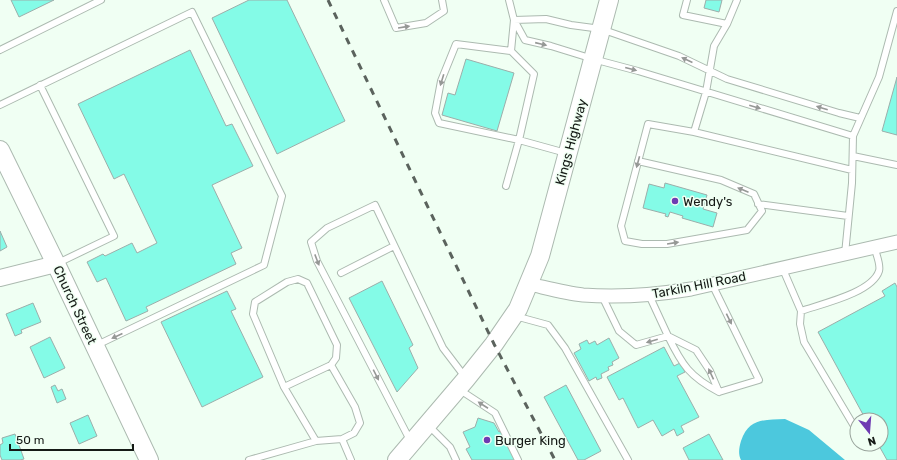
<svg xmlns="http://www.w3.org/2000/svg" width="897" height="460" font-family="Rubik,sans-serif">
<rect width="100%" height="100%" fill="#f0fff3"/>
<!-- water -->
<path fill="#4cc8dd" d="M785 419 809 430 845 460H741C738 454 739 448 741 441 749 418 764 420 785 419Z"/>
<!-- building -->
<path fill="#84fbe7" stroke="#9caeaa" d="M11 0H54L19 17Z
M249 0H287L345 121 277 154 212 18Z
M706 0H722L719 12 704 8Z
M190 50 226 126 232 124 253 166 212 185 242 248 231 253 236 264 146 307 148 311 126 321 106 278 97 282 87 262 103 254 105 256 132 243 137 253 157 243 124 174 114 179 78 104Z
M466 59 514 73 497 131 442 115 448 93 455 95Z
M897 77V135L882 131Z
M665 183 707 195 703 209 717 213 713 227 682 218 683 216 670 212 668 217 665 216 666 214 643 208 649 184 664 188Z
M0 231 7 247 0 251Z
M382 281 413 345 409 348 418 368 397 392 349 298Z
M895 283 897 287V460H887L878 444H881V420H866L818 332 885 296 882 291Z
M227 291 236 309 231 311 263 377 202 407 161 322Z
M33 303 41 322 21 330 22 333 15 336 6 314Z
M50 337 65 368 44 378 30 347Z
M609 338 619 358 612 362 613 365 608 367 609 370 601 374 602 378 597 380 596 377 589 381 574 353 581 349 579 344 587 340 589 344 595 341 597 345Z
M664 347 674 366 680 363 685 372 677 376 699 417 681 426 684 432 677 436 674 429 662 436 653 420 638 428 623 398 619 400 607 377Z
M55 385 58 391 62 389 66 399 57 403 51 387Z
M566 385 601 451 584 460H578L544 397Z
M88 415 97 436 79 444 70 423Z
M478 418 494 423 499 432 502 430 517 460H472L466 449 470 447 463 432 475 427Z
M15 434 24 459 20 460H2L0 455V445L3 443 2 438Z
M709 434 723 460H689L683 448Z"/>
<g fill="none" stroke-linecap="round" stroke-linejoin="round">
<!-- service casing -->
<g stroke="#acbab0" stroke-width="8">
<path id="service" d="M384 0 396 28 426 23 444 11 442 0
M509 0 514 20 525 40 551 46 593 59 638 71 853 136
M687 0 683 15 727 24 714 46 706 92 694 132 852 170
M514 20 546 19 571 25 601 29 679 56 727 79 839 113 860 118
M727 24 737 0
M0 50 101 0
M511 51 456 44 441 81 435 113 439 123 519 140 534 74 511 51 514 20
M40 85 114 236 58 263
M0 105 192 12 282 196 264 265 97 345
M853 156 897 165
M638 161 721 180 754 194 762 211 747 230 667 244H642L625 241 621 226 648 124 694 132
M506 186 519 140 566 153
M758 204 848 216
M845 254 852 183 853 136 879 77 897 11
M782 267 801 311C821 304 872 293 879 271 881 265 876 253 874 247
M341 273 394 246
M649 295 668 336 696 350 710 371 719 392 759 380 712 284
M602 296 619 331 636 345 668 336C682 365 690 377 719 392
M801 311 800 324 804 342 854 426
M515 316 548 325 565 348 628 460
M331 365 355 407 360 423 354 433 342 439 316 441 284 387Z
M284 387 253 314 255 302 287 282 298 279 307 283 337 345 336 358 331 365
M460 390 495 413 518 460
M429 426 450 447 456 460
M342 439 351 460
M411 442 317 261 311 242 327 228 375 205 443 348 465 377
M249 460 316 441"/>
</g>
<!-- minor casing -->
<g stroke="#acbab0" stroke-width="15">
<path id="minor" d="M529 284C547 288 565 293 583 295 620 298 655 295 691 289L897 242"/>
</g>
<!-- tertiary casing -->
<g stroke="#acbab0" stroke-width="18">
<path id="tertiary" d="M0 278 56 264"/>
</g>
<!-- secondary casing -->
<g stroke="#acbab0" stroke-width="20">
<path id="secondary" d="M0 150 56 264 149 460
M397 460 466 379 494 344 518 309 540 256 609 0"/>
</g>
<!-- service -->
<use href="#service" stroke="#fff" stroke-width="6"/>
<!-- minor -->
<use href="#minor" stroke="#fff" stroke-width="13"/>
<!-- tertiary -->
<use href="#tertiary" stroke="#fff" stroke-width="16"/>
<!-- secondary -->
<use href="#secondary" stroke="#fff" stroke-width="18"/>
<!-- rail -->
<path stroke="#5b635d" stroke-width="3" stroke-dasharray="7 7" stroke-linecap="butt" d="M328 0 494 344 555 460"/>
</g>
<!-- one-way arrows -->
<defs><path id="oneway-solid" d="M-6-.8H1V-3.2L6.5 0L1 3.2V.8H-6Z"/></defs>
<g fill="#969896">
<use href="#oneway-solid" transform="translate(404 27) rotate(-9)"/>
<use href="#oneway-solid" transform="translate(541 44) rotate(13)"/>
<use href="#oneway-solid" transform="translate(687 60) rotate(-155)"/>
<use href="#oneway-solid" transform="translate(631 69) rotate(15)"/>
<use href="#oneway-solid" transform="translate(442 80) rotate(107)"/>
<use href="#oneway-solid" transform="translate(755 107) rotate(16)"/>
<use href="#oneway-solid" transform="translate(822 108) rotate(-163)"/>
<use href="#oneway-solid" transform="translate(638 162) rotate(105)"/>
<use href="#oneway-solid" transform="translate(743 190) rotate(-157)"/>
<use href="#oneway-solid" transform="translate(673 243) rotate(-9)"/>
<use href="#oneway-solid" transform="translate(317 260) rotate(69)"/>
<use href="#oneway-solid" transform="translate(729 319) rotate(64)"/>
<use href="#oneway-solid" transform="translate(117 336) rotate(155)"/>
<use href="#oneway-solid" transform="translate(652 341) rotate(164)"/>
<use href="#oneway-solid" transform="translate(711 374) rotate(-115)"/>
<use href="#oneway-solid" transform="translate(376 375) rotate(63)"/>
<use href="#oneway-solid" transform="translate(483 405) rotate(-147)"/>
</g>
<!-- markers -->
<g fill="#6e3bb2" stroke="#f0fff3" stroke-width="1.5">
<circle cx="675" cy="201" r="4"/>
<circle cx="487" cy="440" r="4"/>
</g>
<g text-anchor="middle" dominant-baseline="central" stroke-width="3" stroke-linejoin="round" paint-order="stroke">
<!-- street labels -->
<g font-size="13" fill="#151a16" stroke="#f0fff3">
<text transform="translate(571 142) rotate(-75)">Kings Highway</text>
<text transform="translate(699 285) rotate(-11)">Tarkiln Hill Road</text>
<text transform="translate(75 305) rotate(65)">Church Street</text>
</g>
<!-- poi labels -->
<g font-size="13" fill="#151a16" stroke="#f0fff3" text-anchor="start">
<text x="683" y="201">Wendy's</text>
<text x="495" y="440">Burger King</text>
</g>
</g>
<!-- north arrow -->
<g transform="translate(869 432) rotate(163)"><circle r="19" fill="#f0fff3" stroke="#98a39b"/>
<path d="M0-3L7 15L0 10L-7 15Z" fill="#6e3bb2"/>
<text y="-6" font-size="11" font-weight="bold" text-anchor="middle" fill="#151a16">N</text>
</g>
<!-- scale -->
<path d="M10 444v6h123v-6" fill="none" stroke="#151a16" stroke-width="2"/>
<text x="16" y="444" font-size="12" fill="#151a16" stroke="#f0fff3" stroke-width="3" paint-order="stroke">50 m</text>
</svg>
